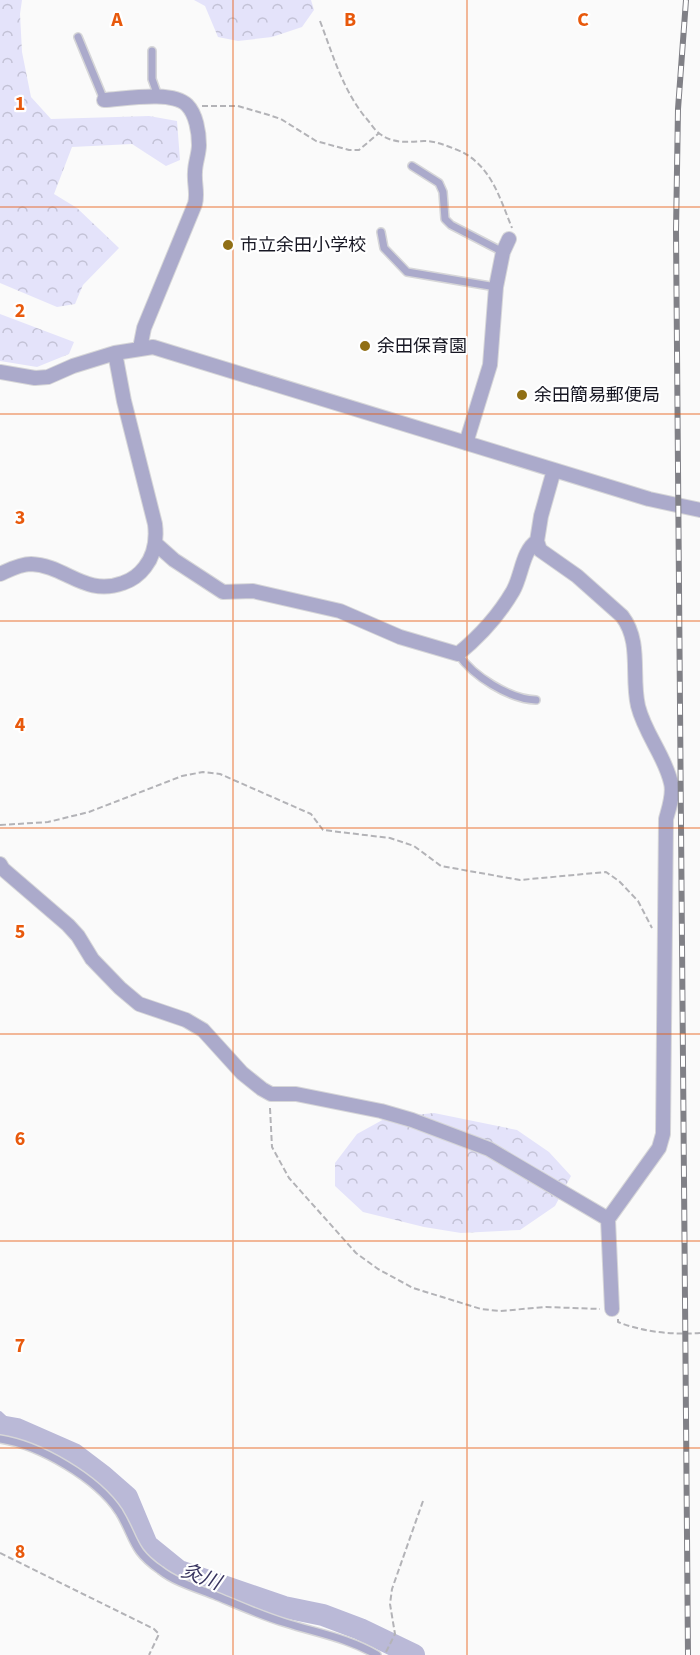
<svg xmlns="http://www.w3.org/2000/svg" width="700" height="1655" font-family="'Source Sans 3','Noto Sans JP',sans-serif">
<defs>
<pattern id="forest-crowns" width="20" height="18" patternUnits="userSpaceOnUse" patternTransform="scale(1.5)"><rect width="20" height="18" fill="#e4e3fa"/><path d="M2 6a3 3 0 1 1 6 0M12 15a3 3 0 1 1 6 0" fill="none" stroke="#c3c2d6"/></pattern>
</defs>
<rect width="100%" height="100%" fill="#fafafa"/>
<!-- forest -->
<path fill="url(#forest-crowns)" d="M0 0H22L20 14 22 52 31 97 51 119 149 116 177 121 180 160 166 166 132 144 72 147 54 194 77 208 119 248 83 285 75 304 57 307 0 283Z
M194 0H311L314 10 302 27 272 37 238 41 218 37 205 6Z
M0 314 74 342 69 354 37 367 0 361Z
M434 1113 517 1130 549 1152 571 1176 555 1206 520 1230 461 1233 424 1227 363 1212 335 1186V1163L357 1134 386 1118Z"/>
<g fill="none" stroke-linecap="round" stroke-linejoin="round">
<!-- stream -->
<path stroke="#bab9d7" stroke-width="4" d="M0 1413 17 1429"/>
<!-- river -->
<path stroke="#bab9d7" stroke-width="22" d="M0 1426 17 1429 74 1454 103 1476 127 1497 147 1545 179 1571 284 1607 323 1615 360 1629 414 1655"/>
<!-- lane casing -->
<g stroke="#d6d6d8" stroke-width="10">
<path id="lane" d="M78 37 104 100
M152 51V79L158 96
M412 166 439 183 443 192 445 219 451 225 503 252
M381 232 384 248 407 272 496 287
M458 654C473 676 509 699 536 700
M0 1439C39 1445 97 1478 119 1512 135 1538 131 1550 160 1570 175 1582 196 1588 214 1595 238 1605 262 1616 286 1623 317 1633 348 1638 377 1655"/>
</g>
<!-- street casing -->
<g stroke="#d6d6d8" stroke-width="16">
<path id="street" d="M104 100C124 99 172 90 187 105 196 114 199 132 199 145 199 154 195 163 195 172 194 184 198 193 195 204L144 328 140 348
M0 372 35 378 48 377 73 366 115 353 153 347 649 499 700 510
M466 443 490 365 496 287 503 252 509 239
M554 470 541 516 537 541 540 550 577 576 622 616C642 642 631 676 638 706 645 734 665 756 671 783 674 794 669 808 666 819L663 1134 659 1148 608 1219 612 1309
M156 544 174 560 223 592 253 591 340 611 400 637 458 654C480 636 499 615 513 591 522 575 522 551 537 541
M0 574C9 570 20 564 31 564 65 565 85 597 123 583 132 580 139 575 145 567 155 554 157 540 155 524L124 401 115 353
M0 864 3 869 68 925 78 936 92 959 120 988 139 1004 186 1020 203 1030 242 1073 262 1089 271 1094H296L381 1111 412 1120 489 1149 608 1219"/>
</g>
<!-- path -->
<path stroke="#b3b3b7" stroke-width="2" stroke-dasharray="6 3" stroke-linecap="butt" d="M320 21C333 55 342 88 365 117 370 122 374 130 380 134 393 144 409 142 424 141 435 141 445 145 455 149 490 162 499 196 512 228
M202 106H238L269 115 281 119 316 141 349 150H359L379 133
M0 825 48 822 89 812 182 776 203 772 220 774 311 814 323 830 390 838 414 846 441 866 520 880 606 872 619 881 638 901 652 928
M270 1108 272 1147 289 1178 356 1253 378 1269 413 1288 481 1309 500 1311 546 1307 600 1309
M618 1319V1322C643 1332 673 1335 700 1333
M0 1553 154 1629 159 1634 149 1655
M386 1652 395 1634 390 1604 392 1589 423 1501"/>
<!-- lane -->
<use href="#lane" stroke="#abaacb" stroke-width="7"/>
<!-- street -->
<use href="#street" stroke="#abaacb" stroke-width="14"/>
<!-- rail casing -->
<g stroke="#808086" stroke-width="6">
<path id="rail" d="M686 0 678 109 676 231 688 1655"/>
</g>
<!-- rail -->
<use href="#rail" stroke="#fff" stroke-width="4" stroke-dasharray="11" stroke-linecap="butt"/>
</g>
<!-- grid -->
<path fill="none" stroke="#e8590c" stroke-width="1.5" stroke-opacity="0.55" d="M233 0V1655M467 0V1655M0 207H700M0 414H700M0 621H700M0 828H700M0 1034H700M0 1241H700M0 1448H700"/>
<!-- markers -->
<g fill="#906f15" stroke="#fff" stroke-width="2">
<circle cx="228" cy="245" r="6"/>
<circle cx="365" cy="346" r="6"/>
<circle cx="522" cy="395" r="6"/>
</g>
<g text-anchor="middle" dominant-baseline="central" stroke-width="4.5" stroke-linejoin="round" paint-order="stroke">
<!-- poi labels -->
<g font-size="18" fill="#171723" stroke="#fff" text-anchor="start">
<text x="240" y="245">市立余田小学校</text>
<text x="377" y="346">余田保育園</text>
<text x="534" y="395">余田簡易郵便局</text>
</g>
<!-- water labels -->
<g font-size="20" font-style="italic" fill="#38345f" stroke="#fff">
<text transform="translate(201 1577) rotate(21)">灸川</text>
</g>
</g>
<g font-size="20" text-anchor="middle" font-weight="bold" fill="#e8590c" stroke="#fff" stroke-width="4.5" stroke-linejoin="round" paint-order="stroke">
<text x="117" y="26">A</text>
<text x="350" y="26">B</text>
<text x="583" y="26">C</text>
<text x="20" y="110">1</text>
<text x="20" y="317">2</text>
<text x="20" y="524">3</text>
<text x="20" y="731">4</text>
<text x="20" y="938">5</text>
<text x="20" y="1145">6</text>
<text x="20" y="1352">7</text>
<text x="20" y="1558">8</text>
</g>
</svg>
